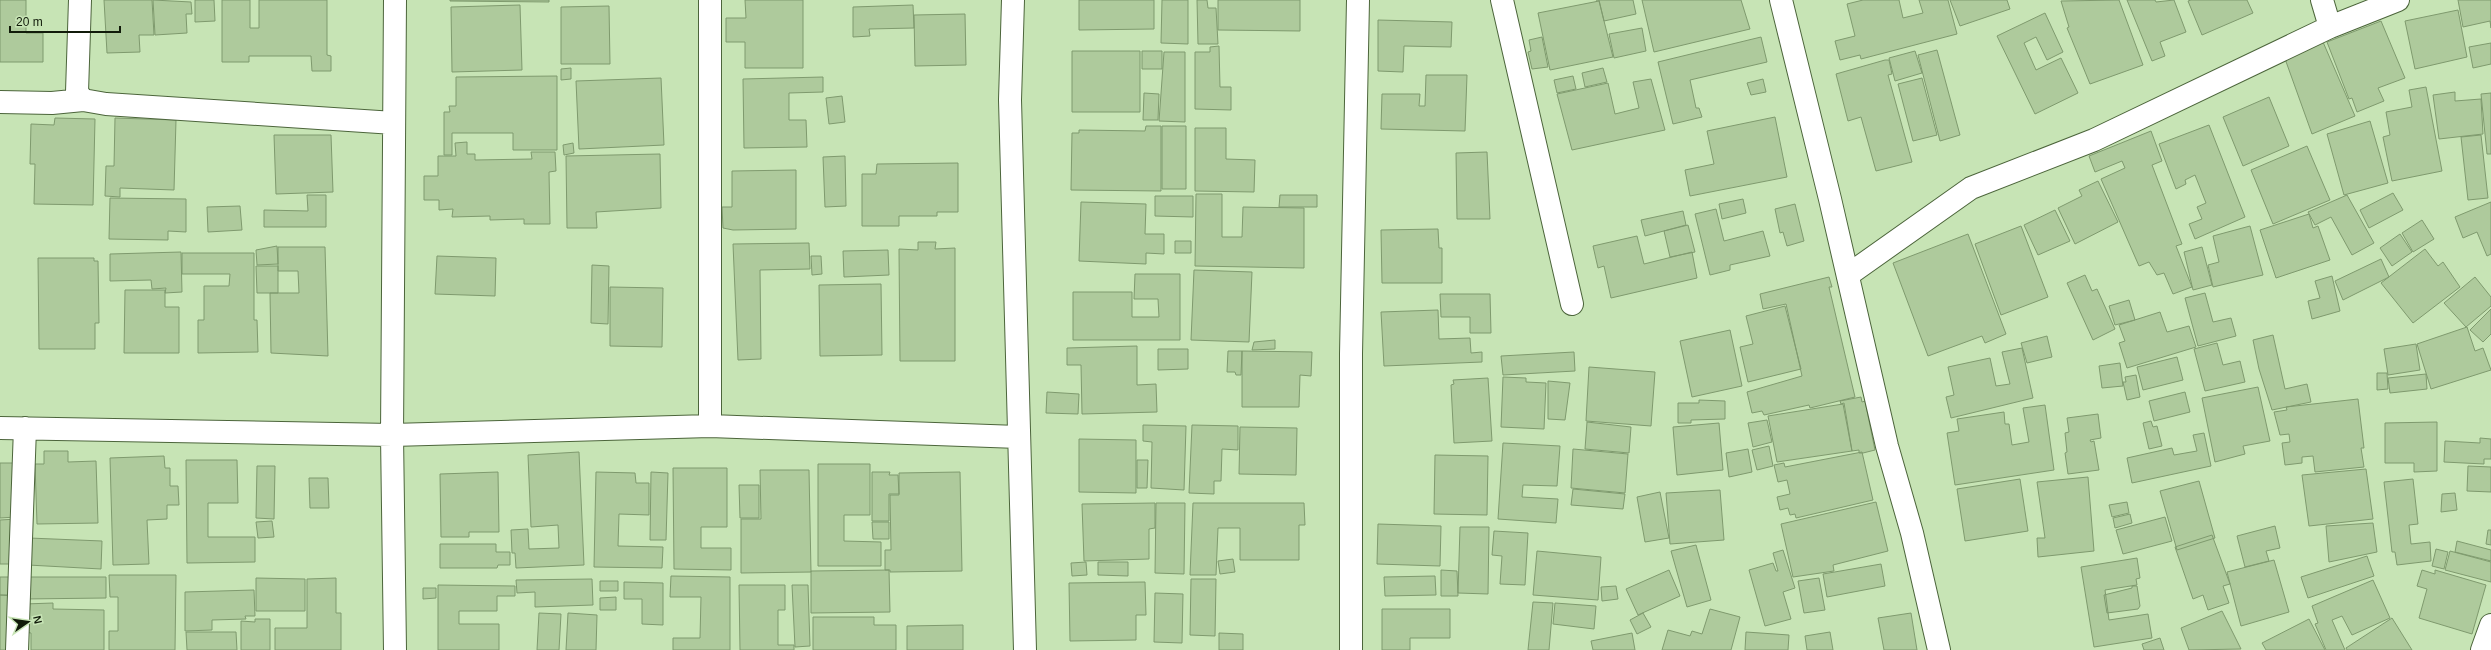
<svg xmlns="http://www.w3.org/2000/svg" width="2491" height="650" font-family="Helvetica,sans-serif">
<rect width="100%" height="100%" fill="#c7e4b5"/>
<!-- building -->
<path fill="#aeca9c" stroke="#7f9a6e" d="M0 0H26V33H43V62H0Z
M104 0H152L154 35H139L140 52 107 53Z
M153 0 191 2 192 14H186L187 33 155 35Z
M195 0H214L215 21 195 22Z
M222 0H250V28H259V0H327V55L331 56V71H312L311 56H249V62H222Z
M450 0H549V2L450 1Z
M745 0H803V68H745V42H726V18H746Z
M1079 0H1154V29L1079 30Z
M1162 0H1188V44L1161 43Z
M1197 0H1207L1208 8H1216L1218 44H1198Z
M1218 0H1300V31L1218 30Z
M1596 0H1633L1636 14 1604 21 1599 0Z
M1642 0H1741L1750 29 1654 52Z
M1863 0H1899L1903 18 1923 13 1919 0H1948L1957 34 1861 59 1860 55 1840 60 1835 41 1855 36 1847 4Z
M1950 0H2007L2010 9 1960 26Z
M2119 0 2143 65 2090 84 2067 28 2069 27 2061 1Z
M2127 0H2155L2156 2 2174 0 2186 32 2160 42 2165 56 2152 61Z
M2191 0H2247L2253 13 2202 35 2188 1Z
M2458 0H2491V28L2490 21 2463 27Z
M1599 1 1613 57 1550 70 1538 13Z
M520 5 522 70 452 72 451 7Z
M913 5 914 28 869 29 870 36 853 37V7Z
M609 6 610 64H561V7Z
M2458 10 2467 57 2415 69 2405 21Z
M2045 13 2063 52 2047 60 2036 37 2024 43 2036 70 2061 58 2078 93 2035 114 1997 36Z
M965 14 966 65 915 66 914 15Z
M1378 20 1452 22 1451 47 1404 46 1403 72 1378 71Z
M2381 21 2405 78 2378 88 2384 101 2357 112 2352 98 2349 99 2327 42Z
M1642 28 1646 51 1614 58 1609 34Z
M1542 37 1548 67 1532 69 1528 52 1531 51 1529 40Z
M1761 37 1767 62 1690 80 1696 108H1699L1702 117 1673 124 1658 62Z
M2323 42 2355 116 2312 134 2284 56Z
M2491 43V64L2473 68 2469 47Z
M1219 46 1220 87H1231V110L1195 109V52H1210V47Z
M1937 50 1960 135 1940 141 1918 55Z
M1072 51H1140V112H1072Z
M1142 51H1162V69H1142Z
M1915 51 1922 73 1895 81 1889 58Z
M1164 52H1185V122L1159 121Z
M1885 60H1889L1892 74 1888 75 1912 162 1876 171 1861 117 1848 121 1836 74Z
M571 68V79L561 80V69Z
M1603 68 1607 82 1585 87 1582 73Z
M1426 75H1467L1465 131 1381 129 1382 94H1420L1419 106H1425Z
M557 76V150H513V133H452V155H444V112H450L449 106H456V77Z
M1573 76 1576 89 1557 93 1554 80Z
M823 77V92L789 93V120H806L807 147 744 148 743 79Z
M661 78 664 145 579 149 576 81Z
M1922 78 1937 135 1913 141 1898 84Z
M1651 79 1665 130 1572 150 1557 94 1608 83 1615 114 1639 108 1633 82Z
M1763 79 1766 92 1751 95 1747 83Z
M2426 87 2442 171 2392 181 2383 137 2390 135 2386 112 2412 107 2409 90Z
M2455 92V101L2481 99 2483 134 2439 139 2433 95Z
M1144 93 1159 94 1158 120H1143Z
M2491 93V154H2487L2481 94Z
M842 96 845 122 829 124 826 98Z
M2269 97 2289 146 2243 166 2223 117Z
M1775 117 1787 177 1690 196 1685 170 1714 164 1707 131Z
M55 118 95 119 93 205 34 204 35 164H30L31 124 54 125Z
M115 118 176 120 174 190 120 188V197L105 196 106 166H114Z
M2370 121 2388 183 2344 195 2327 134Z
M2209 125 2245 217 2195 239 2189 224 2202 219 2197 207 2206 203 2195 175 2185 180 2186 184 2176 189 2159 144Z
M1146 126H1161V191L1071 190 1072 133H1079V130L1145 131Z
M1162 126H1186V189H1162Z
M1195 128H1226V159L1255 160 1254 192 1195 191Z
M2151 131 2162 161 2152 165 2182 244 2176 246 2192 287 2173 294 2164 273 2157 275 2149 262 2139 266 2101 179 2125 168 2122 161 2095 172 2089 156Z
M274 135H331L333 192 276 194Z
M2481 135 2488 198 2468 200 2461 137Z
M467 142V154H475V160L532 159 531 152H555L556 171 549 172 550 224H524V219L490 220V216L452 217 453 209 439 210V200H424V176H438V156H456L455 143Z
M573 143 574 153 564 155 563 145Z
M2307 146 2330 200 2273 224 2251 170Z
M1487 152 1490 219H1457L1456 153Z
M660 154 661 208 596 212 597 228H567L566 156Z
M845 156 846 206 825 207 823 157Z
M958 163V212H937V216H899V226H862V174H876L877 164Z
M796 170V229L733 230 723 228 722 207H732V171Z
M2098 181 2118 222 2075 244 2058 208 2082 196 2079 190Z
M2393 193 2403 210 2369 228 2360 210Z
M1196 194H1222V237H1242L1243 207 1304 208V268L1195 266Z
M307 195H326V227H264V210L308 211Z
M1280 195H1317V207H1279Z
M2347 195 2374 243 2352 255 2331 217 2315 225 2308 212Z
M1155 196H1193V217L1155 216Z
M110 198 186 199V232L168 231V240L109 239Z
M1743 199 1746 213 1722 219 1719 204Z
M1081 202 1146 204 1145 234H1164V254L1146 253V264L1079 261Z
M2491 202V254L2487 256 2477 232 2463 238 2455 217Z
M1795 204 1804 241 1787 246 1783 232 1780 233 1775 209Z
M240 206 242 230 208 232 207 207Z
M1716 209 1724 241 1763 231 1770 256 1730 265V270L1710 275 1695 214Z
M2055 210 2070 241 2038 255 2024 225Z
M1683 211 1686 225 1645 236 1641 220Z
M2309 214 2313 228 2318 226 2330 260 2276 278 2260 230Z
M2422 220 2434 239 2413 252 2402 233Z
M1688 225 1695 252 1670 257 1664 231Z
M2021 226 2048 297 2001 315 1975 244Z
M2250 226 2263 275 2213 287 2208 265 2219 262 2213 236Z
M1438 229 1439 248H1442V283H1382L1381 230Z
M1968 234 2006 334 1985 343 1982 336 1928 356 1893 263Z
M2400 234 2412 252 2392 266 2380 248Z
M1637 236 1644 264 1692 252 1697 278 1611 298 1604 266 1598 268 1593 246Z
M1175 241H1191V253H1175Z
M918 242H936L935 249 955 248V361H900L899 249 918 250Z
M809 243 810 269 760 270 761 359 738 360 733 244Z
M277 246 278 264 257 265 256 250Z
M278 247H325L328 356 271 353 270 293H299L298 271H278Z
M2202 247 2212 285 2193 290 2184 252Z
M2425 249 2438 266 2443 262 2460 287 2413 323 2381 283Z
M888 250 889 275 844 277 843 251Z
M181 252 182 292 165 293 166 288 152 289 151 280 110 281V254Z
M182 253H254V320H257L258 352 198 353V320H204V286H229L230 274H182Z
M437 256 496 258 495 296 435 294Z
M811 256H821L822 274 812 275Z
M38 258H94V261H98L99 323H95V349H39Z
M2381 259 2389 277 2343 300 2335 281Z
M592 265 609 266 608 324 591 323Z
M256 266H278V293H257Z
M1194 270 1252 272 1249 342 1191 340Z
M1135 274H1180V340H1073V292H1132V317H1159L1158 299H1134Z
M2085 275 2092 291 2097 289 2115 329 2093 340 2067 283Z
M2332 276 2340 311 2312 319 2308 301 2320 298 2315 281Z
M1829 277 1832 287H1829L1855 397 1810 408 1809 405 1764 415 1762 411 1752 413 1747 392 1802 376 1786 304 1763 309 1760 294Z
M2475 277 2491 297V306L2466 327 2444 303Z
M881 284 882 355 820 356 819 285Z
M610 287 663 288 662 347 610 346Z
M125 290H165V307H179V353H124Z
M2205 293 2213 322 2231 318 2236 336 2198 346 2185 298Z
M1440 294H1490L1491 333H1470V317H1441Z
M2129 300 2135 320 2115 325 2109 306Z
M1785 306 1801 369 1748 382 1740 347 1753 344 1746 316Z
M2491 309V334L2483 342 2470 330Z
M1438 310 1439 339 1470 338 1471 353 1482 352V362L1384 366 1381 312Z
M2160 312 2167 332 2189 326 2196 347 2127 368 2119 343 2125 341 2119 325Z
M2467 327 2475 351 2483 348 2491 370 2431 389 2417 344Z
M1730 330 1742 386 1692 397 1680 341Z
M2273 335 2285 389 2307 384 2311 402 2272 410 2259 369 2253 340Z
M2047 336 2052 357 2027 363 2021 343Z
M1275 340V349L1252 350 1254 342Z
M2217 343 2223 365 2240 361 2245 382 2205 391 2194 349Z
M2416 344 2420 370 2388 375 2384 349Z
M1137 346V385L1156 384 1157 412 1082 414 1081 365H1067V348Z
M2022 348 2033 398 1951 418 1946 397 1954 395 1948 367 1990 358 1996 386 2010 384 2002 352Z
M1158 349H1188V369L1158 370Z
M1228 351H1242L1241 375H1236L1235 372H1227Z
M1242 351 1312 352 1311 376 1300 375 1299 407H1242Z
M1574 352 1575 371 1503 375 1501 356Z
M2177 357 2183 380 2143 390 2137 367Z
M2120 363 2123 386 2102 388 2099 366Z
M1589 367 1655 372 1651 426 1586 421Z
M2377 373H2387L2388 389 2377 390Z
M2426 374 2427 389 2390 393 2388 378Z
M2136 375 2140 397 2127 400 2123 382H2126L2125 377Z
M1503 377 1526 378V382L1546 383 1544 429 1501 427Z
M1488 378 1492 441 1454 443 1451 385 1454 384 1453 380Z
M1548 381 1570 383 1565 420 1548 419Z
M2258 387 2270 441 2243 446 2245 454 2215 462 2202 398Z
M1047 392 1079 394 1078 414 1046 413Z
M2185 392 2190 412 2154 421 2149 401Z
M1861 397 1862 402 1865 401 1875 450 1863 453H1859V450L1852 451 1844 403 1841 404 1840 401Z
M2358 399 2364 448H2361L2364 467 2315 472 2313 456 2302 457V463L2285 465 2282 443 2290 442 2289 434 2280 435 2274 412 2287 410 2286 407Z
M1699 400 1725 401V419L1691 420V423H1678V403H1699Z
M1843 404 1852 451 1777 462 1768 416Z
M2045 405 2054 470 1955 485 1947 433 1959 431 1957 419 2004 412 2005 424H2009L2012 445 2029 442 2023 408Z
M2098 414 2101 438 2090 440 2091 442 2094 441 2099 470 2068 474 2065 453 2067 452 2065 433 2069 432 2067 418Z
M1767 420 1772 442 1753 447 1748 423Z
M2151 421 2153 427 2157 426 2162 446 2149 449 2143 423Z
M1587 422 1631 427 1629 453 1585 449Z
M2437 422V471L2414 472V463H2385V423Z
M1719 423 1723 470 1677 475 1673 427Z
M1143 425 1186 426 1184 490 1151 488 1152 442 1143 441Z
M1192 425 1238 426V450L1222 449 1221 481H1214V494L1189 493Z
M1240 427 1297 428 1296 475 1239 474Z
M2204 433 2211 466 2132 483 2127 458 2172 448 2174 455 2197 451 2193 435Z
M2480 438 2491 439V459H2484V464L2444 462 2445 441 2480 443Z
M1079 439 1136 440V493L1079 492Z
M1503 443 1560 446 1557 486 1523 485 1522 497 1558 499 1556 523 1498 519Z
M1769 446 1773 466 1757 470 1752 450Z
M1573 449 1628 454 1625 493 1571 488Z
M1748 449 1752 472 1729 477 1726 453Z
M44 451H68V462L96 461 98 523 37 524 35 464H44Z
M579 452 584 565 516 568 515 553H512L511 530 528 529 529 549 559 548 558 525 531 527 528 455Z
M1862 452 1873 500 1796 518 1795 514 1790 515 1788 508 1780 510 1777 497 1790 494 1787 480 1778 482 1774 465 1784 463 1785 467Z
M1435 455 1488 456 1487 515 1434 514Z
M164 456 165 468H170V486H178L179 505H167V519L147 520 149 564 113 565 110 458Z
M186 460H237L238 503H208V537H255V562L187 563Z
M1137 460H1148L1147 488H1137Z
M0 463H16V517L0 518Z
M818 464H870V515H844V541L881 542V566H818Z
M257 466H275L274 519 256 518Z
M2468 466 2491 467V492L2467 491Z
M673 468H727V527H701V548H731V570L674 569Z
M2366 469 2373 519 2309 526 2302 475Z
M760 470H809L811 572 741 573V519H761Z
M498 472 499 532H469V537H441L440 474Z
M596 472 635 473 636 483H649V515L619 514 618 546 663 547 662 568 594 567Z
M651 472 668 473 666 540H650Z
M872 472H890L889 475H898L899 494H889V521H872Z
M960 472 962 571 890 572V570H885V550H891L890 495H899V473Z
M2088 477 2094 551 2038 557 2037 538H2045L2037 482Z
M309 478H328L329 508H310Z
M2020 479 2028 531 1965 541 1957 489Z
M2413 479 2418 524 2409 525 2411 544 2430 542 2431 561 2397 565 2395 552H2392L2384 482Z
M2199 481 2215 538 2177 550 2160 491Z
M739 485H759V518H740Z
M1573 489 1625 494 1623 509 1571 505Z
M1720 490 1724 540 1670 544 1666 493Z
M1660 492 1669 538 1645 542 1637 497Z
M2455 493 2457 510 2441 512 2442 494Z
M1876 502 1888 551 1833 565 1834 571 1793 577 1781 524Z
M2127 502 2129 513 2112 517 2109 505Z
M1155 503V528L1149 529V559L1084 561 1082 504Z
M1156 503H1185L1184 574 1155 573Z
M1193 503H1304L1305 525H1299V560H1240V528H1218L1216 575H1190Z
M2130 514 2132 523 2115 528 2113 518Z
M2165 517 2172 541 2123 554 2116 530Z
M17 519 18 564H0V520Z
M272 521 274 537 258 538 256 522Z
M872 522H889V539H873Z
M2373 523 2377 552 2329 562 2326 526Z
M1378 524 1441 526 1440 566 1377 564Z
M2275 526 2280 548 2266 551 2269 561 2245 567 2237 536Z
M1460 527H1489L1488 594 1458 593Z
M2488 530H2491V545L2486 544Z
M1494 531 1528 533 1525 585 1500 584 1502 556 1492 555Z
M2212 535 2230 584 2223 586 2229 603 2208 610 2203 595 2193 599 2175 547Z
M29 538 102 541 101 569 28 565Z
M2457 541 2491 550V561L2455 552Z
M440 544H496V552H510V565H498L497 568H440Z
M1696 545 1711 600 1687 607 1671 551Z
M2436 549 2448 552 2444 569 2432 566Z
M1783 550 1795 588 1783 592 1791 619 1765 626 1749 570 1773 563 1776 571H1778L1773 553Z
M1537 551 1601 557 1598 600 1533 595Z
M2450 551 2491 562V582L2445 570Z
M2367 556 2374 576 2308 598 2301 577Z
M2137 558 2140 578 2136 579 2137 585 2105 590 2109 620 2148 614 2152 638 2094 647 2081 567Z
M1233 559 1235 572 1220 574 1218 561Z
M2274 560 2289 612 2241 626 2227 572Z
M1086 562 1087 575 1072 576 1071 563Z
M1098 562H1128V576L1098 575Z
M1881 564 1885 586 1827 597 1823 574Z
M889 570 890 612 811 613V571Z
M1441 570 1457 571 1458 596H1441Z
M1669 570 1680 596 1638 615 1626 589Z
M2422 570 2435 574V570L2486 585 2472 634 2419 618 2427 589 2417 586Z
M109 575H176L175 650H109V631H118V597H110Z
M671 576 730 577V650H673V638H700L701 597H670Z
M1435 576 1436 595 1385 596 1384 577Z
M0 577H14V595H0Z
M24 577H106V598L24 599Z
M256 578 305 579V611H256Z
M336 578V613H341V650H275V628H307V579Z
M1819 578 1825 610 1804 613 1798 581Z
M592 579 593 605 535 607V592L517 593 516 580Z
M1191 579H1216L1215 636 1190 635Z
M2373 580 2390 618 2352 635 2342 616 2332 620 2345 650H2326L2315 624 2318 623 2312 606Z
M600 581H618V591H600Z
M624 582 663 583V625L642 624V599H624Z
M1145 582 1146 615H1136V640L1070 641 1069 583Z
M438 585 515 586V596H497V611H459V624H499V650H438Z
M739 585H785V610H778V645H794V650H740Z
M792 585H808L810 646 795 647Z
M1616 586 1618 599 1602 601 1601 587Z
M2132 586H2137L2140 606 2138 609 2107 613 2104 595 2132 588Z
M423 588H436V598L423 599Z
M254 590 255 616H245L246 619 212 620V630L185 631V592Z
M1155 593 1183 594 1182 643 1154 642Z
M0 595 14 596 13 650H0Z
M616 597V610H600V598Z
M1533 602 1553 603 1549 650H1528Z
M53 603V609L104 610V650H31V633L24 632V604Z
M1555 603 1596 606 1594 629 1553 624Z
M1382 609H1450V638H1410V650H1382Z
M1710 609 1740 617 1731 650H1662L1668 630 1690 636 1692 631 1702 634Z
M2222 611 2241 649 2189 650 2181 628Z
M539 613 561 614 559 650H537Z
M568 613 597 615 596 650H566Z
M1643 613 1651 627 1637 634 1630 620Z
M1911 613 1917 650H1884L1878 618Z
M813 617H874V625H896V650H813Z
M2392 618 2412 650H2347L2346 648Z
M255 619H270V650H241V621L255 622Z
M2309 619 2325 650H2266L2262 643Z
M963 625V650H907V626Z
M186 632H236L237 650H187Z
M1746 632 1789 635 1788 650H1745Z
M1830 632 1833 650H1807L1805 636Z
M1219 633 1243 634V650H1219Z
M1632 633 1635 650H1593L1591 641Z
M2160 638 2164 650H2144L2142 644Z"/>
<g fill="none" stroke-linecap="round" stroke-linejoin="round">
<!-- minor casing -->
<g stroke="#4c653b" stroke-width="24">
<path id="minor" d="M80 0 77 92 83 100 106 104 394 123
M710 0V426
M1013 0 1010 100 1025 650
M1502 0 1572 304
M2322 0 2330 27
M0 102 52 103 83 100
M1848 275 1971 188 2094 140 2330 27 2398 0
M0 428 392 435 710 426 1019 437
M17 650 25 428
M395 650 392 435 395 0
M1351 650V354L1358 0
M2482 650 2491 625"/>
</g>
<!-- tertiary casing -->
<g stroke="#4c653b" stroke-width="24">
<path id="tertiary" d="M1781 0 1830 199 1887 446 1912 533 1939 650"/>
</g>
<!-- minor -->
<use href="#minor" stroke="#fff" stroke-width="22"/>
<!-- tertiary -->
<use href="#tertiary" stroke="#fff" stroke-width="22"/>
</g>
<!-- north arrow -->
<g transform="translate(28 622) rotate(77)" stroke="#c7e4b5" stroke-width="3" paint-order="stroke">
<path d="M0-3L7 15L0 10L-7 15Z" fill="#111b0a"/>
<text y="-6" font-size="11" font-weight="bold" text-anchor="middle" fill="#111b0a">N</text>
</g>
<!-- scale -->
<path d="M10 26v6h110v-6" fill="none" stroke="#111b0a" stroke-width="2"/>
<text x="16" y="26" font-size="12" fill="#111b0a" stroke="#c7e4b5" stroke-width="3" paint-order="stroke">20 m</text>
</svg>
